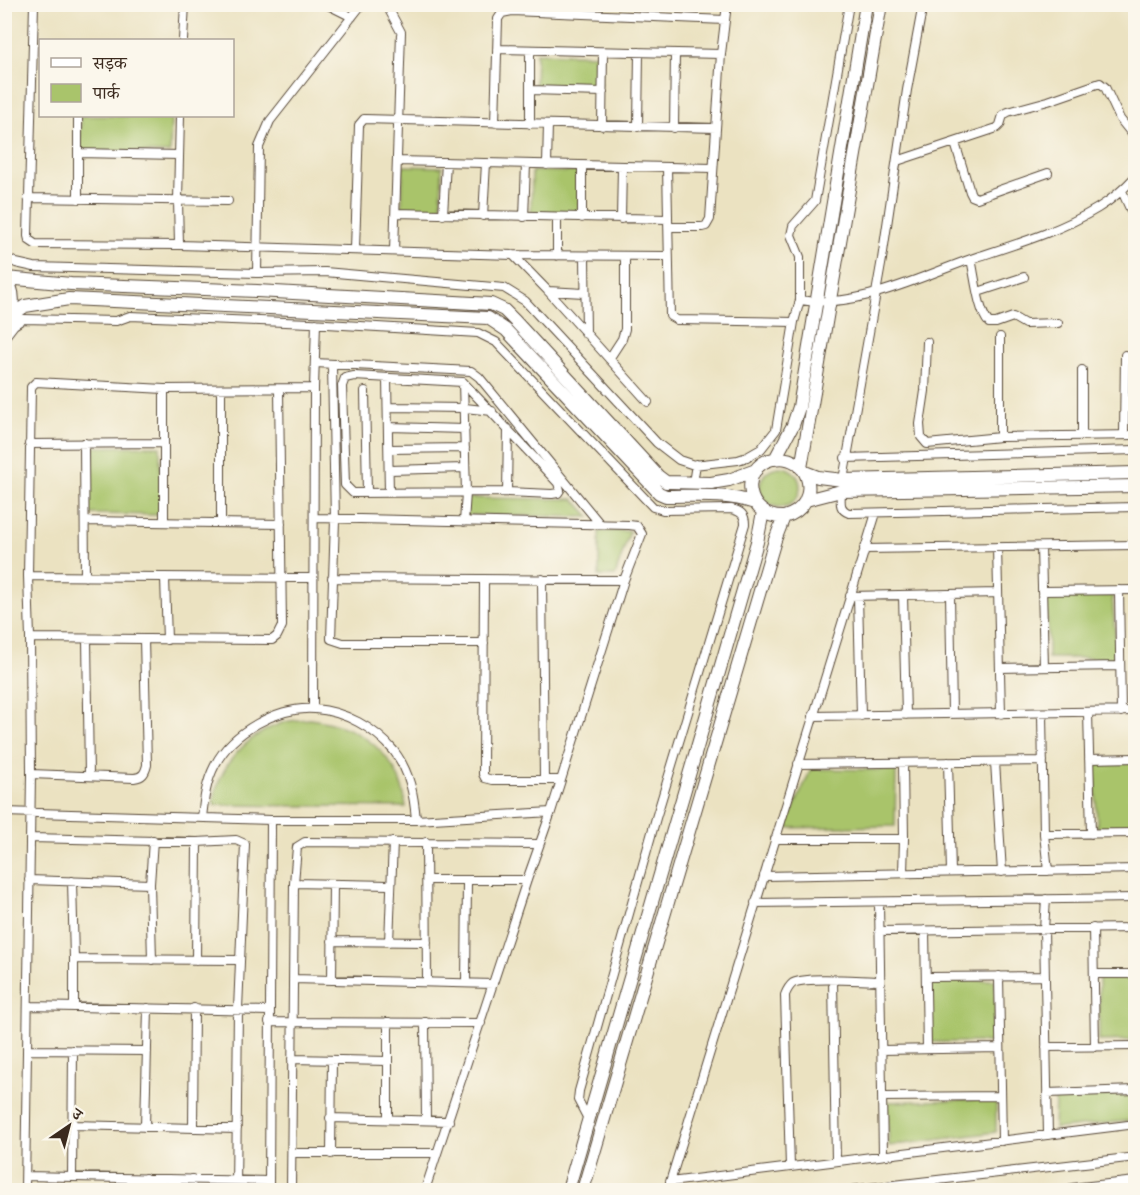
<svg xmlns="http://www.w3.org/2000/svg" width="1140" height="1195" font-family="'IM FELL Double Pica','Noto Serif Devanagari',serif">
<rect width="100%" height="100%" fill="#fbf7ec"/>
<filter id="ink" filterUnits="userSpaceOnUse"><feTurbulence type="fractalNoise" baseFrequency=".0167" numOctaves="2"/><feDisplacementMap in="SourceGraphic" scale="12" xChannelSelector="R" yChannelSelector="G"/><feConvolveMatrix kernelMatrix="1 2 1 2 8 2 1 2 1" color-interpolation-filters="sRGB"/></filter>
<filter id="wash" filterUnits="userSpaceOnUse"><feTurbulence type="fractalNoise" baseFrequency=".008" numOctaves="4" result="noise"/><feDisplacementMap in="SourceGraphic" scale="24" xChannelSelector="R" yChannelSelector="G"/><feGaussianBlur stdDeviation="1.35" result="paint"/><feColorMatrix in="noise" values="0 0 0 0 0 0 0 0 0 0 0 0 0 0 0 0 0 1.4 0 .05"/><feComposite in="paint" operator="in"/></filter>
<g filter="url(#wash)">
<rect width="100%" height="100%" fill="#ebe2c1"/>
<!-- green -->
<path fill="#a9c46b" stroke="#727744" stroke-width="1.5" d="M536 53 601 55 600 87 535 85Z
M81 116H171L170 153 80 151Z
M403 166 442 167 441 209 402 208Z
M532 171 580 172 579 213 531 212Z
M160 446 161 515 89 514V447Z
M760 487a20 20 0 1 1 40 0a20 20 0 1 1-40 0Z
M466 498 574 499 590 517 466 515Z
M599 531H630L615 576H599Z
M1047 595H1112L1117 658H1048Z
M310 719C359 725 400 753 406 807L213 805C218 766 245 736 282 723 290 720 300 720 310 719Z
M1095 763H1135V826L1097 828Z
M811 769 896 770 895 826 785 828Z
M1099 977H1135V1040L1099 1041Z
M995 980V1042H931L930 981Z
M1135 1094V1120L1054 1129 1055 1098Z
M996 1099V1132L889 1146 887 1102Z"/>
</g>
<g filter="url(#ink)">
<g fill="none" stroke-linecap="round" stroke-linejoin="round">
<!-- street casing -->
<g stroke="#554636" stroke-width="10">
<path id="street" d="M34 4 28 236 29 240 35 244 179 245 513 255 668 256
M326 4 352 17
M386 4 401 32 394 251
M4 11 5 4
M183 40 185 4
M497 49 721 54
M530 90 603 92
M78 116V199
M495 123 498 19 502 13 512 11 725 20
M530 124V50
M602 126 603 52
M638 127 639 52
M674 128 675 53
M955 143 970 192 972 196 977 198 1048 173
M78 153 179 155
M397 161 713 168
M897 161 997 128 1000 125 1003 115 1008 112 1048 101 1100 83 1105 87 1120 119 1136 139
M547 165 548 124
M667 167 670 316 677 320 794 322
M1122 191 1136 222
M28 198 228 201
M396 213 668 219
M443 215 446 162
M483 216 486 163
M524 217 526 164
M582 218V166
M621 219 622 167
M670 227H702L706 226 710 219 721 54 727 4
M179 245 178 200 180 116
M355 249 359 125 364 119 716 128
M513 255 548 291 648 402
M4 256 16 263 34 267 257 273 325 272 504 288 525 301 657 443 679 460 694 465 738 460 747 457 761 449 776 430 794 322 800 300V257L791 235 793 226 815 201 849 4
M557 256V218
M585 256 586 334
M971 259C975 276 978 311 989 323H996L1013 317 1025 324 1058 323
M257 273 259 147 270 121 362 4
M548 291 584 293
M978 292 1024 277
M800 300C857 309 917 278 971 259 1013 245 1059 232 1098 208 1113 199 1124 189 1136 176
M1000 337V437
M4 338 14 325 23 319 116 321 130 316 310 323 478 333 496 342 653 507 663 510 731 509C740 511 745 514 745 524L656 818 579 1091 578 1100 588 1119
M927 342 925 391 920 424 921 437 927 444 1000 437 1136 435
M609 359 622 339 625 329V256
M315 363 471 371 479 377 600 524
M332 365 335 520 331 639 343 643H484
M354 376 463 382 558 483 560 490 558 493 552 494 507 492 353 493 345 485 342 386 345 378Z
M387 379 389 493
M463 382 466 493 464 522
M164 389V522
M221 389V523
M365 391 367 493
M389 407 465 408 492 411
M389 427 465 429
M1082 435V370
M1124 435 1125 355
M84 443 85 577
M29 444 164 443
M389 449 465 448
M845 458 1136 450
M389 470 465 468
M843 480 882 259 907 90 923 4
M693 483 696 464
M841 491C841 501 838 509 849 513L1136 507
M507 492 508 429
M315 518 629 525 637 526 642 534 624 580 551 812 527 880 425 1190
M85 521 281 524
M997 547 1001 714
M1041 547 1044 667
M864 549 1136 545
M28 576 313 578
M165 578 167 640
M332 578 624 580
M484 579 483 774 485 778 493 780H561
M542 579 544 780
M1119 590 1121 712
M1042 591 1136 590
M950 594 952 714
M903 595 906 715
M850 596 998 593
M858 596 861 716
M30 638 272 640 277 636 282 626 279 389
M87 639 89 776
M1000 668 1120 666
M313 709 314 388 316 323
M1088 712 1091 834
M1042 713 1044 834 1048 871
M813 716 1136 711
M1089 759 1136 758
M948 762 951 872
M995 762 1002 872
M798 764 1043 761
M31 774 134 778C143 777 145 773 147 765L144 639
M4 812 271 820H416L551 812
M202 818C204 799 206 782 215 765 232 732 278 706 315 709 344 711 375 728 394 751 410 772 414 795 416 820
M1044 834 1136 833
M31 838 197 842 236 840 245 844 238 1009 236 1190
M775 839H904
M426 842 427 982
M903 873 904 839 903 763
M764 876 1136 869
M29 880 150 884
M427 880H527
M72 881 74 959V1007
M294 883 389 885
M1046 899 1044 929 1048 1135
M755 903 1136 898
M879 903 883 1155
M1093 928 1095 1047
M925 930 927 1049
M879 931 1136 928
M332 941 427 942
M389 942 393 842
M74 959 240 960
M152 960 150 884 153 840
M196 960 197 842
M1094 974H1136
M999 976 1002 1141
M926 977 1045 976
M293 979 493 984
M332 980 333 884
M833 980 836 1161
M466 983 467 881
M28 1006 269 1011
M269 1022 481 1023
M425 1022 426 1120
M1046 1047 1136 1046
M28 1050 147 1051
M881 1050 1000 1048
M292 1059 388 1061
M1047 1093 1136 1090
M882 1097 1001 1096
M330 1118 449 1121
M388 1119V1022
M72 1125 237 1129
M145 1127 148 1008
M193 1128 194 1008
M292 1153H437
M331 1154 332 1060
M790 1167 785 995C787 990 789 986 793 983 808 976 862 981 879 981
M26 1176 268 1181
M72 1177 73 1050
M670 1182 1136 1124
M25 1190 31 774 30 638 28 576 31 387 36 382 164 389 314 388
M145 1190V1178
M191 1190 192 1179
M269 1190 271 820
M291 1190 294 883 297 847 305 842 539 844
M670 1190V1182L876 513
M851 1190 1136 1157"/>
</g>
<!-- secondary casing -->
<g stroke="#554636" stroke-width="14">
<path id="secondary" d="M4 276C17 292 14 310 4 327
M6 278 71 284 257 291 491 304 504 310 515 321 658 476 666 482 711 483 729 480 756 470
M11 316 25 306 69 299 488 318 506 330 659 493 666 496C696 496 726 493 755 503
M775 459 793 425 799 407 866 4
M801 468 881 4
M805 472 818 477 843 480 1136 473
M806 500 841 491 1136 486
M568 1190 757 542 763 512
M583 1190 775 540 784 517C824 506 811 451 773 459 737 467 746 519 784 517
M1072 1190 1136 1183"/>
</g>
<!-- street -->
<use href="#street" stroke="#fff" stroke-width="8"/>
<!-- secondary -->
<use href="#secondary" stroke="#fff" stroke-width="12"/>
</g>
</g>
<!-- margin -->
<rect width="1140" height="1195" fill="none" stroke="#fbf7ec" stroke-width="24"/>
<!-- legend -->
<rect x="39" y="39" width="195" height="78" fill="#fbf7ec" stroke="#aea59a" stroke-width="1.5"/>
<rect x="51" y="58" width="30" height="9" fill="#ffffff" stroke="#aea59a" stroke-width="1.5"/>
<text x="93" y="69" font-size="18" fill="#3b2a1e">सड़क</text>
<rect x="51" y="84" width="30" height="18" fill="#a9c46b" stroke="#aea59a" stroke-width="1.5"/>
<text x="93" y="99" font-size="18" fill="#3b2a1e">पार्क</text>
<!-- north arrow -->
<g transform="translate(69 1126) rotate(35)" stroke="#fbf7ec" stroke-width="4.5" paint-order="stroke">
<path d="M0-4.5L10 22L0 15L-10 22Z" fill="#3b2a1e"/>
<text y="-9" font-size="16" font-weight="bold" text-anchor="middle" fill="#3b2a1e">उ</text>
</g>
</svg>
